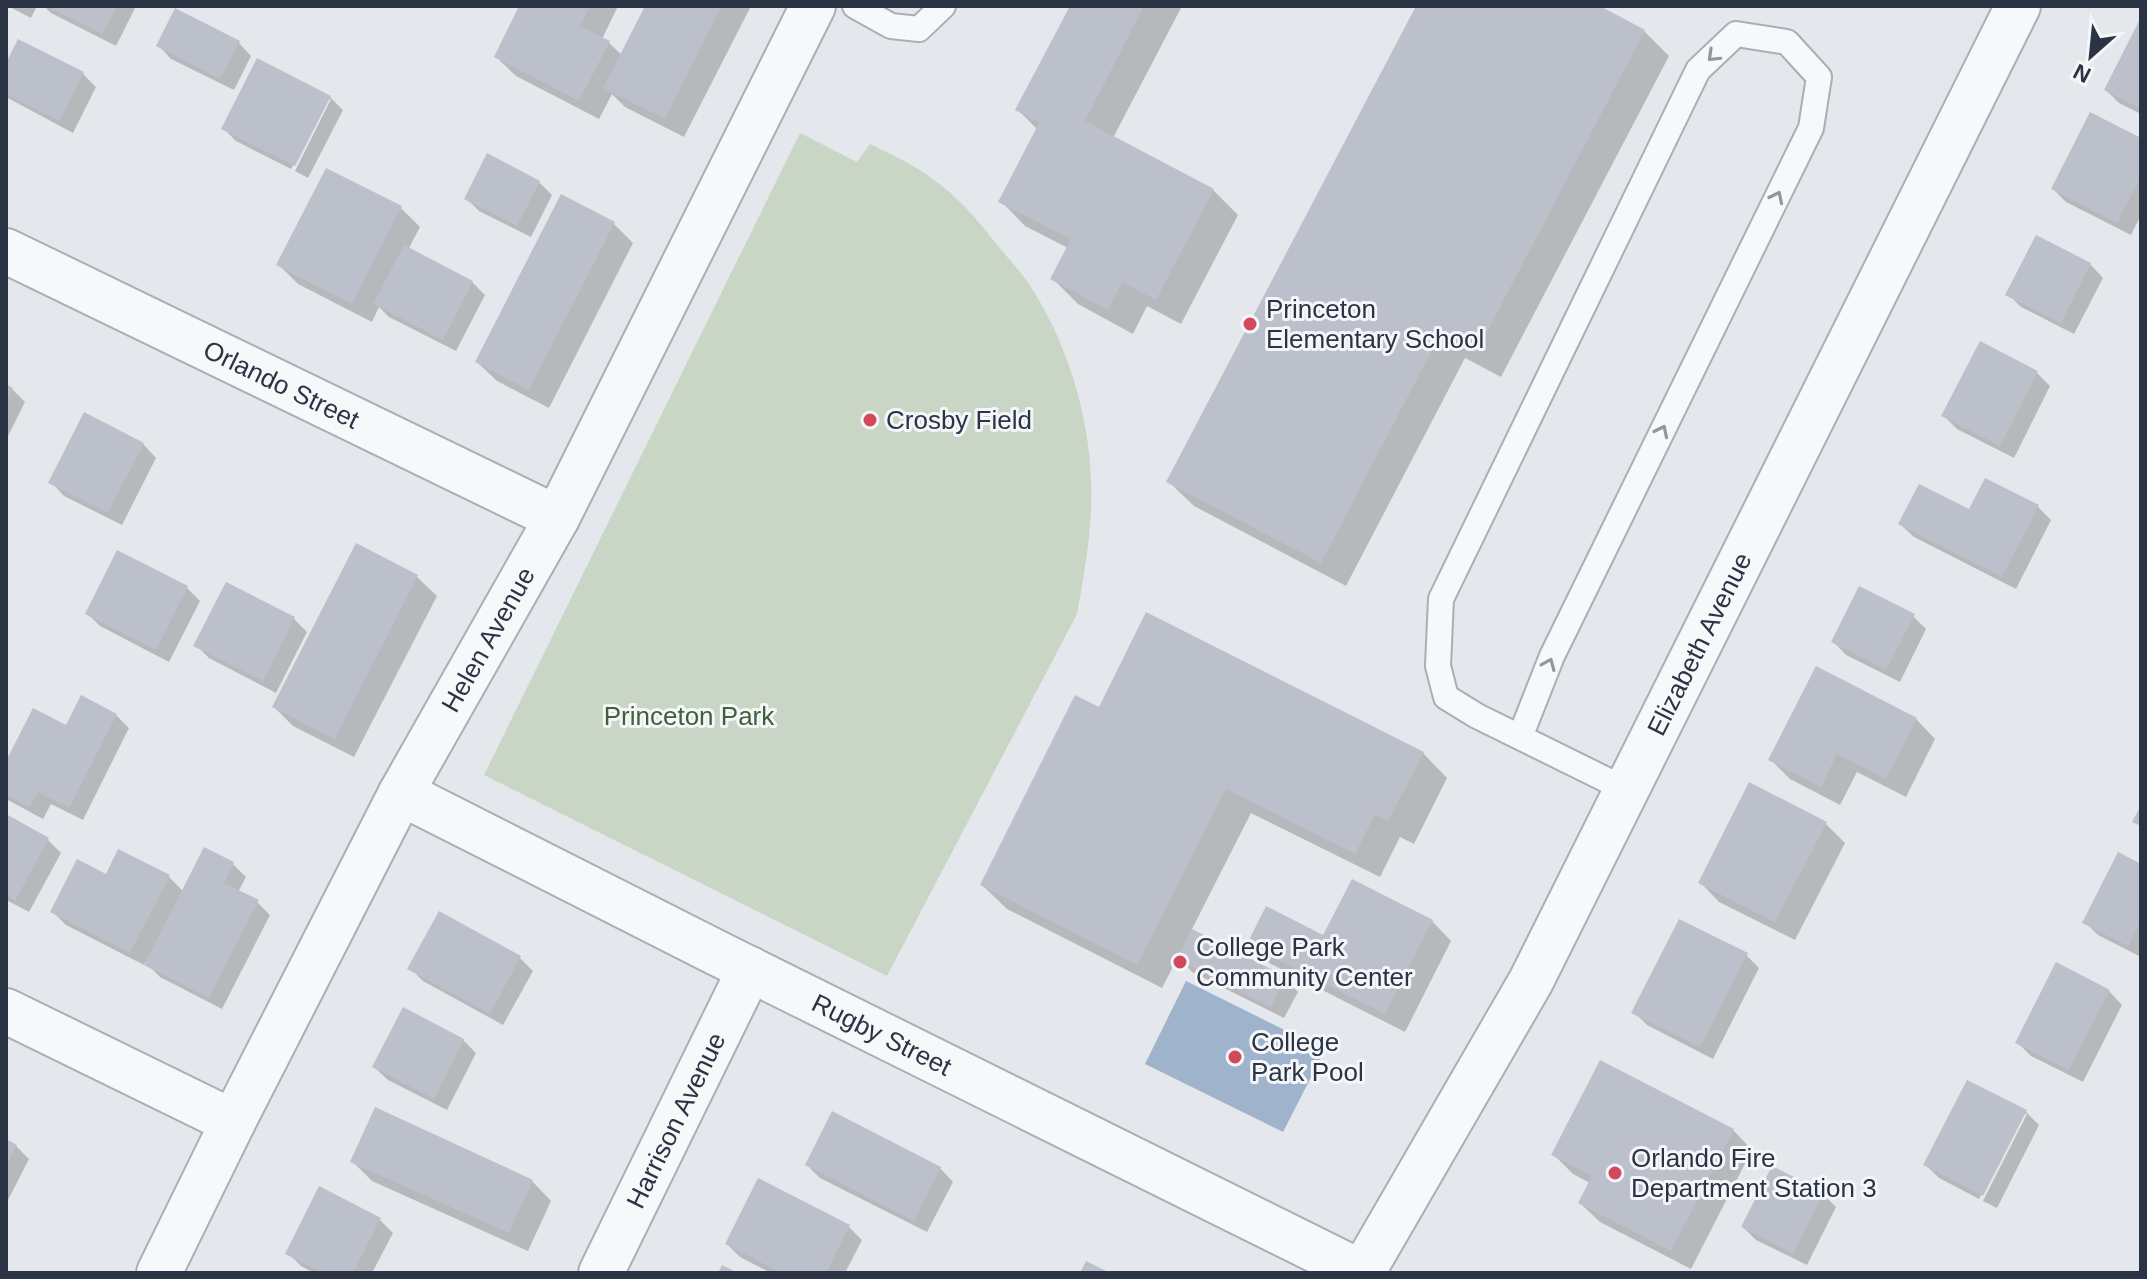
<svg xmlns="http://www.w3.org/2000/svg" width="2147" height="1279" font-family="Arial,sans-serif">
<rect width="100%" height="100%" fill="#e4e7ec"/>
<!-- green -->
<path fill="#c9d6c5" d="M800 133 857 162 870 144C892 155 915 165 934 180 958 197 976 218 994 241 1005 255 1019 269 1029 284 1066 340 1089 413 1091 480 1093 524 1085 570 1077 614L887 976 484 775Z"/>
<!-- water -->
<path fill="#9fb4cc" d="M1186 981 1325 1050 1283 1132 1145 1064Z"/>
<!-- shadow -->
<path fill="#0003" d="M8 6H37L31 18Z
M44 6H136L116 46 51 13Z
M521 6H618L602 39 609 43 622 55 647 6H751L684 137 625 107 612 94 599 119 516 76 496 57Z
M1072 6H1182L1113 138 1213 190 1238 215 1181 324 1147 306 1133 334 1078 304 1053 279 1068 248 1025 226 1001 201 1038 130 1018 110Z
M1418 6H1596L1644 31 1669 56 1501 377 1465 358 1346 586 1194 506 1169 482Z
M2141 21V114L2119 103 2106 90Z
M19 42 83 74 96 87 73 133 6 97V59L9 62Z
M238 42 251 56 234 90 171 59 158 45Z
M330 97 343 110 308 178 295 171 331 99H327L291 169 236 141 223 128Z
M2141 140V215L2131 235 2066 202 2053 189Z
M539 182 552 195 531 237 479 211 466 198Z
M401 208 420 227 408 250 472 282 485 295 456 351 389 317 379 307 372 322 298 284 279 265Z
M613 223 633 243 549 408 497 381 477 362Z
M2090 264 2103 278 2074 334 2021 307 2008 294Z
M2037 373 2050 386 2014 458 1957 429 1944 416Z
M6 386 12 389 25 402 6 440Z
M143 444 156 458 122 525 64 496 51 482Z
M2038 507 2051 520 2016 589 1914 537 1900 524 1970 512Z
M356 546 417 577 437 596 354 757 293 726 274 707Z
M227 584 294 619 307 632 276 693 209 658 196 645Z
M187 588 200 601 169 662 100 626 87 613Z
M1913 616 1926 629 1900 682 1846 655 1833 641Z
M1099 709 1423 753 1447 778 1414 844 1400 837 1380 877 1251 813 1191 931 1285 979 1298 992 1284 1018 1192 972 1178 957 1162 988 1007 909 982 885Z
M116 715 129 728 83 820 51 804 43 819 6 799V765L67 728Z
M1916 719 1935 739 1906 797 1857 772 1840 805 1790 779 1771 760Z
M6 817 48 840 61 853 29 912 6 900Z
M1825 823 1845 843 1795 940 1719 902 1700 882Z
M233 864 246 877 238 892 257 902 270 915 222 1009 160 977 145 962 144 965 66 925 53 912 106 876 169 877 184 892Z
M2141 866V957L2098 935 2085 922Z
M1432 921 1451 941 1405 1032 1269 963 1250 943 1324 938Z
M1746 955 1759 968 1713 1059 1647 1025 1634 1012Z
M520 958 533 971 503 1025 423 981 410 968Z
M2109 991 2122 1005 2083 1082 2031 1056 2018 1043Z
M463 1040 476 1053 447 1110 388 1080 374 1067Z
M2026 1112 2039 1125 1997 1208 1983 1201 2027 1114H2023L1979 1199 1939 1178 1926 1165Z
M1733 1130 1752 1150 1691 1269 1600 1222 1580 1203 1590 1183 1573 1174 1554 1155Z
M6 1141 16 1146 29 1159 6 1204Z
M352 1161 532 1181 551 1201 528 1251 372 1181Z
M807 1165 940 1168 953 1182 927 1232 820 1178Z
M1773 1168 1823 1194 1836 1207 1807 1265 1756 1240 1743 1227Z
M380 1220 393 1233 372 1273H314L301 1266 288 1253Z
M849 1227 862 1240 845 1273H771L740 1257 727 1244Z"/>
<!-- building -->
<path fill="#bbc0ca" d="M46 6H117L102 34Z
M519 6H590L580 26 610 41 579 101 494 57Z
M645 6H722L665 119 603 88Z
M1070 6H1144L1085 121 1214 189 1156 300 1122 282 1108 310 1050 279 1071 239 998 202 1039 123 1015 110Z
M1416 6H1600L1645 30 1476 353 1440 335 1321 563 1166 482Z
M175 8 240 41 220 79 156 46Z
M2141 17V109L2104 90Z
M18 39 84 72 59 121 6 94V63Z
M257 58 331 96 295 166 221 129Z
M2090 112 2141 138V177L2117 223 2051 189Z
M487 153 540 181 517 226 464 199Z
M326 168 402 206 352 304 276 265Z
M561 194 615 222 529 390 475 362Z
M2036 235 2091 263 2061 323 2005 295Z
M404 245 473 281 443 340 373 304Z
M1980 341 2038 371 2000 446 1941 416Z
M6 384 13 388 6 402Z
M84 412 144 443 108 513 48 483Z
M1985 478 2039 505 2002 577 1898 524 1919 484 1969 509Z
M356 543 418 575 335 739 272 707Z
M117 550 188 586 156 650 85 614Z
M226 582 295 617 263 681 193 646Z
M1859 586 1915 614 1886 670 1831 642Z
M1146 612 1424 752 1388 821 1375 814 1355 854 1226 789 1137 965 980 885 1075 695 1099 707Z
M1816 666 1917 718 1886 779 1837 754 1821 787 1768 760Z
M81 695 117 714 69 808 38 792 30 807 6 795V761L33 708 66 725Z
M1749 782 1827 822 1775 922 1698 883Z
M2141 805V826L2132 822Z
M6 814 49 838 15 901 6 895Z
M204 847 234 862 224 883 259 900 209 998 144 965Z
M118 849 170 875 130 953 50 912 77 859 106 874Z
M2118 852 2141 864V921L2128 946 2082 923Z
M1352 879 1433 920 1385 1014 1247 944 1266 906 1323 935Z
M439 911 521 956 490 1014 407 969Z
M1679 919 1748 953 1700 1047 1631 1013Z
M1192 929 1286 977 1271 1007 1177 959Z
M2056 962 2110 990 2069 1070 2015 1043Z
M403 1007 464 1039 434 1099 372 1067Z
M1600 1060 1734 1129 1671 1251 1578 1203 1592 1176 1551 1155Z
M1967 1080 2027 1110 1983 1196 1923 1165Z
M375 1107 533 1180 509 1233 350 1162Z
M832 1111 941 1167 914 1221 805 1165Z
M6 1139 17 1145 6 1166Z
M1772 1166 1824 1192 1793 1254 1741 1227Z
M758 1178 850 1225 826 1273H781L725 1244Z
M319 1186 381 1218 353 1273H323L285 1254Z
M1086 1261 1110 1273H1080Z
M722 1265 738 1273H718Z"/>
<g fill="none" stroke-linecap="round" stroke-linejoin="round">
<!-- lane casing -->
<g stroke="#a9aeb7" stroke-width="28">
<path id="lane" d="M855 6 891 26 919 29 943 6
M1520 737 1552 656 1811 128 1819 77 1787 42 1736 34 1698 70 1441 599 1438 666 1446 697 1477 716 1627 790"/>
</g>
<!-- street casing -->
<g stroke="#a9aeb7" stroke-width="48">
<g id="street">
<path id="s1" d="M6 251 557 518"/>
<path id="s2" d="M401 793 715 952 1362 1273"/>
<path d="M6 1011 233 1122"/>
<path id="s3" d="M159 1273 233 1122 401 793 557 518 813 6"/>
<path id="s4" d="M601 1273 750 969"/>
<path id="s5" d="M1362 1273 1531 981 2018 6"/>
</g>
</g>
<!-- lane -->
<use href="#lane" stroke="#f7f8fa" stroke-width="24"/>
<!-- street -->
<use href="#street" stroke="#f7f8fa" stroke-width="44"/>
</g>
<!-- one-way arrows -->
<defs><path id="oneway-chevron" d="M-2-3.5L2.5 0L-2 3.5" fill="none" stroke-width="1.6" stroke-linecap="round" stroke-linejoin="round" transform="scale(2)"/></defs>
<g stroke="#9196a0">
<use href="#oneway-chevron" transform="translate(1713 56) rotate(136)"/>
<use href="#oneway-chevron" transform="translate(1777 197) rotate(-64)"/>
<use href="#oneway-chevron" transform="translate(1662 431) rotate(-64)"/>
<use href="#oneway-chevron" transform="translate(1549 664) rotate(-67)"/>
</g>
<!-- markers -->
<g fill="#d1495b" stroke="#f4f6f9" stroke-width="3">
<circle cx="1250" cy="324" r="8"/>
<circle cx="870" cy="420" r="8"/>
<circle cx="1180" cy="962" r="8"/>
<circle cx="1235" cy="1057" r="8"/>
<circle cx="1615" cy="1173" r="8"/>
</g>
<g text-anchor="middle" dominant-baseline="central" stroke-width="6" stroke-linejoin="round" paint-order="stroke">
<!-- poi labels -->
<g font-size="26" fill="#2b3445" stroke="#f4f6f9" text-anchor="start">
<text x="1266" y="309">Princeton<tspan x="1266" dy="30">Elementary School</tspan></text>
<text x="886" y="420">Crosby Field</text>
<text x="1196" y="947">College Park<tspan x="1196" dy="30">Community Center</tspan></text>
<text x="1251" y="1042">College<tspan x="1251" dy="30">Park Pool</tspan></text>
<text x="1631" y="1158">Orlando Fire<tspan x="1631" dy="30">Department Station 3</tspan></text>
</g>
<!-- street labels -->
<g font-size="26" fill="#2b3445" stroke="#f4f6f9">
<text stroke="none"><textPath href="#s1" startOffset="306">Orlando Street</textPath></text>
<text stroke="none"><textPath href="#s3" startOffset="714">Helen Avenue</textPath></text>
<text stroke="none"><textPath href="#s5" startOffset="714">Elizabeth Avenue</textPath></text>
<text stroke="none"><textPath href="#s2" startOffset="538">Rugby Street</textPath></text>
<text stroke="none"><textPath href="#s4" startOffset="170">Harrison Avenue</textPath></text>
</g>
<!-- park labels -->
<g font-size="26" fill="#3f6138" stroke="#f4f6f9">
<text x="689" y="716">Princeton Park</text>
</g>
</g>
<!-- border -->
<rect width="2147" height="1279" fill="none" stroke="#2b3445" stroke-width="16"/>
<!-- north arrow -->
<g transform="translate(2091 56) rotate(207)" stroke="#f4f6f9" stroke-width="6" paint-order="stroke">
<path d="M0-6L14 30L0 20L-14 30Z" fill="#2b3445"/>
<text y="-12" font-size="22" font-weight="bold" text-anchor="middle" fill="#2b3445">N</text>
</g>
</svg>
